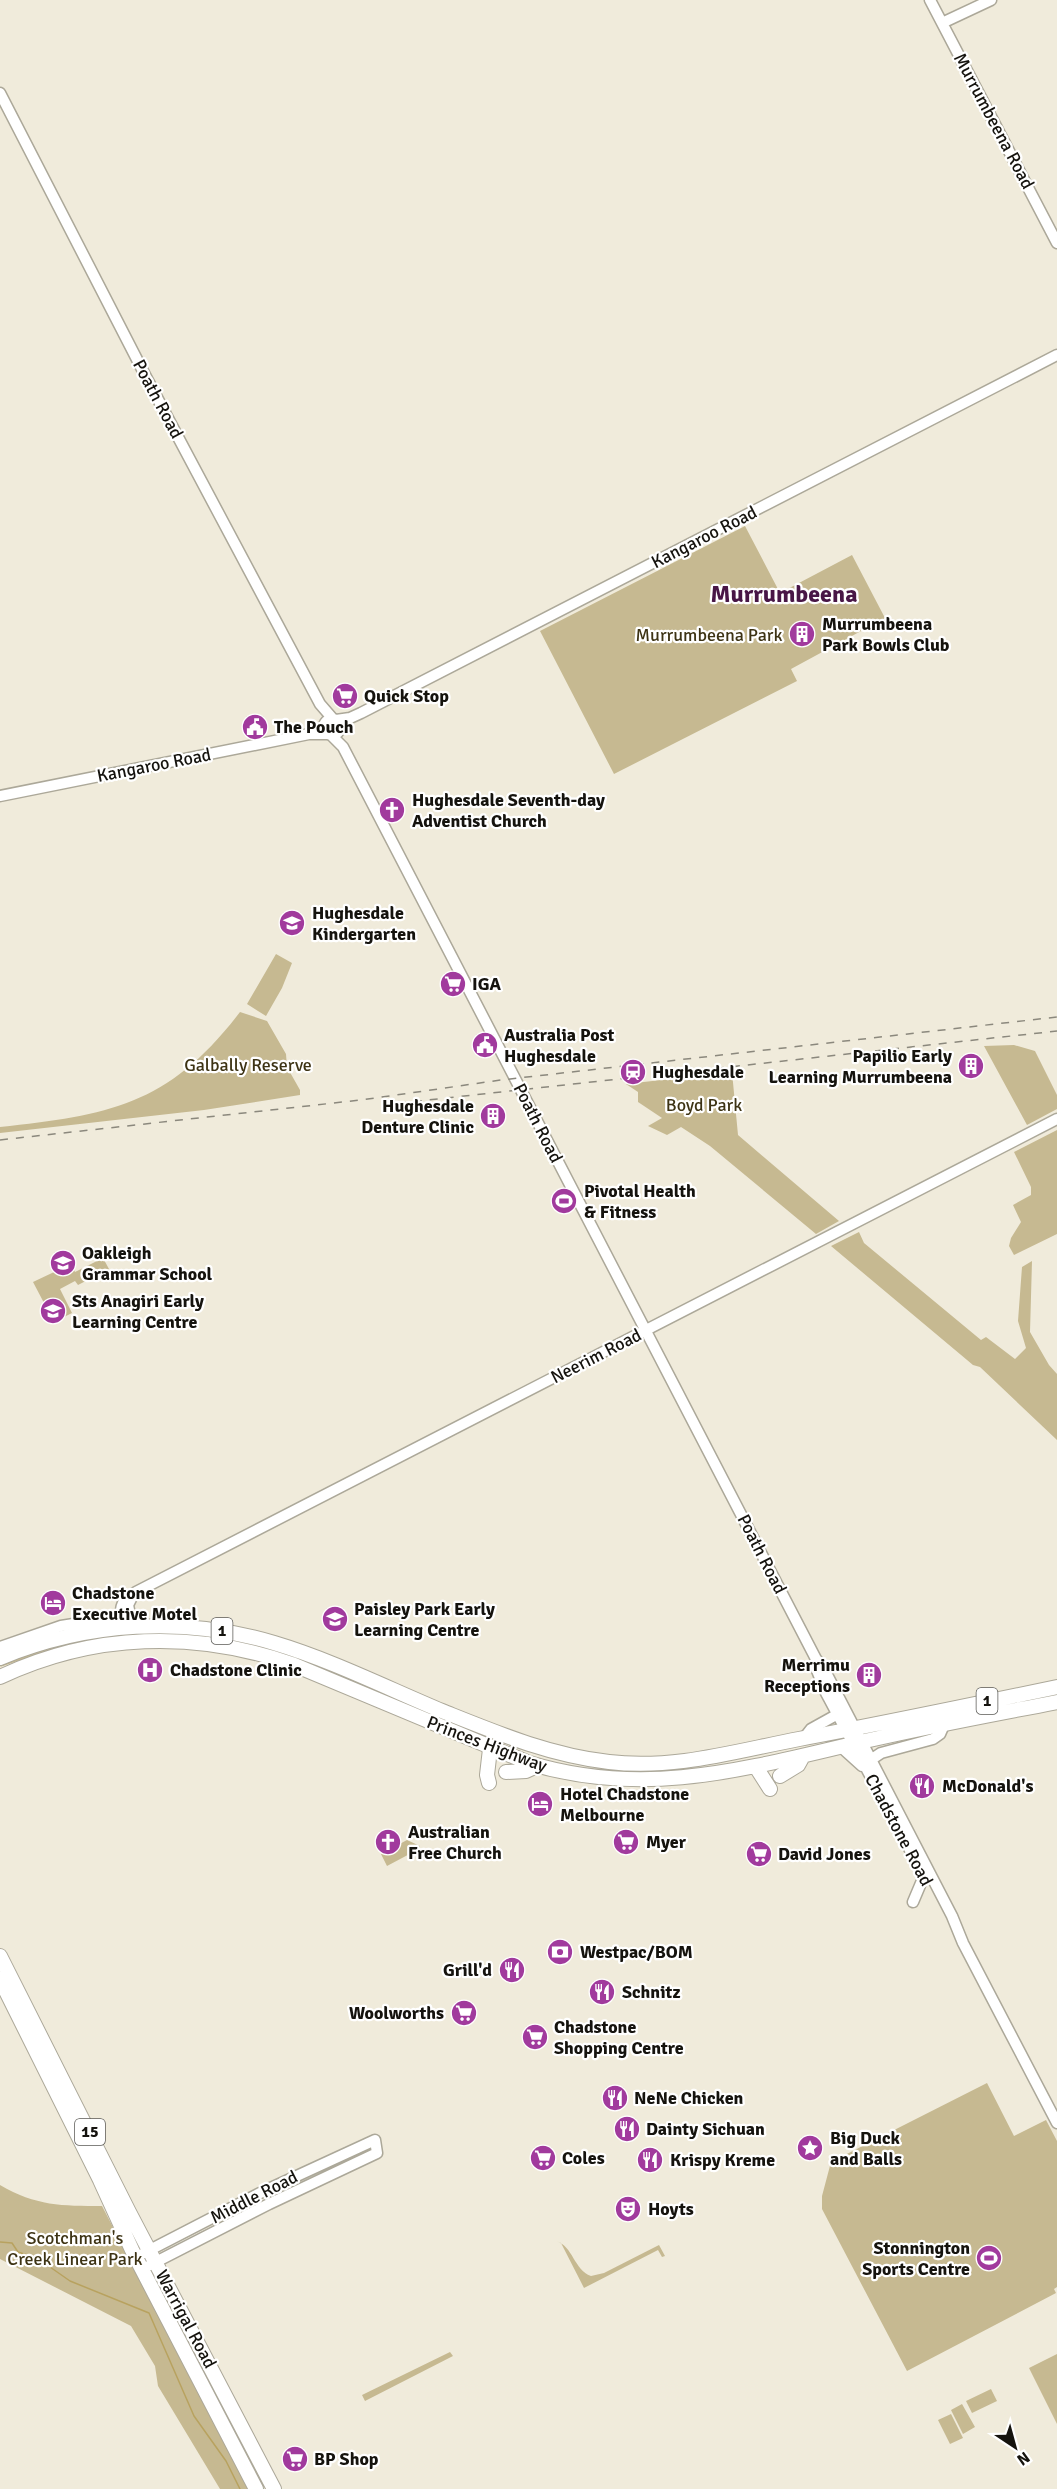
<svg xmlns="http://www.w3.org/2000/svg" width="1057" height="2489" font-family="Signika,sans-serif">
<rect width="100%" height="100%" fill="#f0ebdb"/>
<!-- green -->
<path fill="#c6b991" d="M745 526 780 593 852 555 885 618 791 669 797 681 614 774 540 631Z
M276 954 292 963 282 988 266 1016 247 1004Z
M240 1012 267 1021 286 1054 287 1067 300 1090V1095L204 1110 0 1133V1127C110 1115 169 1105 240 1012Z
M1014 1045 1035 1051 1057 1095V1109L1027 1125 984 1046Z
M732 1072 738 1135 839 1221 816 1234 710 1146 681 1127 667 1135 648 1126 662 1118 638 1102V1092L626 1084Z
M1057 1130V1234L1014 1255 1009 1246 1011 1238 1021 1222 1013 1205 1031 1195V1187L1014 1152Z
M859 1232 864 1243 981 1340 986 1337 1015 1359 1026 1348 1018 1321 1022 1267 1032 1261 1030 1332 1049 1365 1057 1374V1440L980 1367 973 1365 831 1246Z
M103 1258 109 1269 78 1285 75 1281 60 1289 72 1313 54 1322 33 1282 71 1264 75 1272Z
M133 1631 206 1634 272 1647 271 1652 85 1643 44 1652 0 1667C16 1649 106 1636 133 1631Z
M407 1840 420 1846 419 1849 387 1866 381 1854Z
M987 2083 1014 2136 1046 2120 1057 2141V2287L1054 2289 1056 2293 907 2371 822 2209V2196L831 2162Z
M0 2185C36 2206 62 2206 102 2206L249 2489H220L158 2386 155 2366 131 2326 0 2259Z
M556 2241C573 2246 574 2270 591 2276L604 2273 659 2245 665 2256 662 2257 658 2250 584 2288 561 2243Z
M450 2352 453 2356 365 2401 362 2395Z
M1057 2354V2424L1029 2368Z
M991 2389 997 2401 972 2413 966 2401Z
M962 2404 975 2427 963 2434 951 2410Z
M951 2414 963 2438 950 2444 938 2420Z"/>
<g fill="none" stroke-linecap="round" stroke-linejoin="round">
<!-- stream -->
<path stroke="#b8a25f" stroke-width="1.5" d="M0 2242 12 2243 18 2252 45 2261 50 2267 70 2281 149 2313 194 2416 226 2461 240 2489"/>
<!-- secondary casing -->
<g stroke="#aca899" stroke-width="13">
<path id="secondary" d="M930 0 1057 243
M942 23 991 0
M0 93 145 375 320 704 333 719
M324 727a8 8 0 1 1 16 0a8 8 0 1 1-16 0Z
M336 720 350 718 361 713 1057 355
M331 735 343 747 816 1659 822 1665 952 1916 963 1943 1057 2123
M0 796 309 734H328
M121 1616C120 1602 125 1599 136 1592L1057 1119
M0 1647 61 1626 130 1615 128 1605 132 1597
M816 1659V1668L826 1693 919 1867
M804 1738 811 1729 838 1714
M841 1747 862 1766
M872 1759 881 1753 933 1739 940 1734 944 1725
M913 1902 924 1876
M144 2253 262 2192 375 2140 377 2153 269 2204 150 2265"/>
</g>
<!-- highway casing -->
<g stroke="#aca899" stroke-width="16">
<path id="highway" d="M0 1658C87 1622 184 1616 274 1643 331 1660 387 1688 442 1711 497 1733 549 1755 609 1762 673 1770 736 1751 799 1739 885 1723 971 1705 1057 1687
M0 1677C93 1633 195 1630 292 1664L529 1763C650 1800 755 1766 874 1739 935 1725 996 1714 1057 1702
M756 1767 770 1789
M506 1772 526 1771 537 1766
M780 1776 798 1765 803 1756
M489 1783 487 1775 490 1749
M0 1956 129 2212 274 2489
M0 1979 100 2180 132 2250 256 2489"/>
</g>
<!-- secondary -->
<use href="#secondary" stroke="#fff" stroke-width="10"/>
<!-- highway -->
<use href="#highway" stroke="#fff" stroke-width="14"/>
<!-- rail -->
<path stroke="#8b887d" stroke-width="1.5" stroke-dasharray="8 8" stroke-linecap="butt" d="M382 1105 1057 1031
M0 1140 361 1100 501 1080 1057 1017"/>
</g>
<!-- icons -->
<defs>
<g id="building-disc" transform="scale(1.35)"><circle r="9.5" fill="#a13a9d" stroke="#fff"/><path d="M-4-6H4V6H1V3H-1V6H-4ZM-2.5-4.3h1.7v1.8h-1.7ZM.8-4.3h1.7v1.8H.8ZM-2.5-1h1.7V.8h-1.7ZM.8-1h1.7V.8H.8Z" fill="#fff"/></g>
<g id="supermarket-disc" transform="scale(1.35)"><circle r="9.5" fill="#a13a9d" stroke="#fff"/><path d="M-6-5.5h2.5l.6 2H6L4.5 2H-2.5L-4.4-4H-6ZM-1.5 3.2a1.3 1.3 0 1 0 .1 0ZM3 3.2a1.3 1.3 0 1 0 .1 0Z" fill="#fff"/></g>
<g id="civic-disc" transform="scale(1.35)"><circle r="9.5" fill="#a13a9d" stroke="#fff"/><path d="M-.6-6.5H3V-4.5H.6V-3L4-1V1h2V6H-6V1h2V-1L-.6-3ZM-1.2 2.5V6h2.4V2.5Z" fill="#fff"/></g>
<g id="church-disc" transform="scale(1.35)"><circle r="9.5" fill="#a13a9d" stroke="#fff"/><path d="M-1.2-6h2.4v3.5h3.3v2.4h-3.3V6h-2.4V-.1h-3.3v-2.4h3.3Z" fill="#fff"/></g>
<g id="school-disc" transform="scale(1.35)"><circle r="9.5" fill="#a13a9d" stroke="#fff"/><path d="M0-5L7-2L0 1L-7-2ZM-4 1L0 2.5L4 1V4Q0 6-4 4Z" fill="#fff"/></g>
<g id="station-disc" transform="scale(1.35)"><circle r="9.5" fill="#a13a9d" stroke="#fff"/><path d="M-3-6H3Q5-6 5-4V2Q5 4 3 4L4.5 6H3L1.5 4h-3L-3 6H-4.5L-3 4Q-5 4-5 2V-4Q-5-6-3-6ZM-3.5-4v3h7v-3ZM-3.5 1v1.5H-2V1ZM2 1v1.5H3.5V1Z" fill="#fff"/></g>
<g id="stadium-disc" transform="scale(1.35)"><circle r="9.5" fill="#a13a9d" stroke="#fff"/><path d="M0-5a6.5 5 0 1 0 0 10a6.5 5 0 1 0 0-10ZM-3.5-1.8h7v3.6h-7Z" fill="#fff"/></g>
<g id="hotel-disc" transform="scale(1.35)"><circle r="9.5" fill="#a13a9d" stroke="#fff"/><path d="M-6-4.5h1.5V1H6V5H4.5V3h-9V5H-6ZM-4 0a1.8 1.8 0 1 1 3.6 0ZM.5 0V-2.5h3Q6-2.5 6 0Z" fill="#fff"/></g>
<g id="hospital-disc" transform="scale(1.35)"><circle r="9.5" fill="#a13a9d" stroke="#fff"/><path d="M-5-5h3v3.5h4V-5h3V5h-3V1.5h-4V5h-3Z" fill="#fff"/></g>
<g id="restaurant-disc" transform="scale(1.35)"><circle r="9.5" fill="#a13a9d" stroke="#fff"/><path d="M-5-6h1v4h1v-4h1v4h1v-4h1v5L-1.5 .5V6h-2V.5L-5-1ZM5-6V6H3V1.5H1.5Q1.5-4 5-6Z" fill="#fff"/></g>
<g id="bank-disc" transform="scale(1.35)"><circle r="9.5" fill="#a13a9d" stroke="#fff"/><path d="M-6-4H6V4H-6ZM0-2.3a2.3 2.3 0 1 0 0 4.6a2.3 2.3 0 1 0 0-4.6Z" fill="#fff"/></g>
<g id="sight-disc" transform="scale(1.35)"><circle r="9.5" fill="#a13a9d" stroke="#fff"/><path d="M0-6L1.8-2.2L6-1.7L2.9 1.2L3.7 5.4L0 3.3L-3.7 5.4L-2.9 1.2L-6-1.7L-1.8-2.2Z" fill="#fff"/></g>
<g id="theatre-disc" transform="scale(1.35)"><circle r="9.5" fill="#a13a9d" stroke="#fff"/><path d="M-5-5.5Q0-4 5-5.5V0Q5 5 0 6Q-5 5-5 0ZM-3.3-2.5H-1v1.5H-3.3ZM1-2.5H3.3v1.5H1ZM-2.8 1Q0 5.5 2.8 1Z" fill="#fff"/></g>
</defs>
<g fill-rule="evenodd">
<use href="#building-disc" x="802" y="634"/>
<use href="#supermarket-disc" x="345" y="696"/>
<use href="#civic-disc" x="255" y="727"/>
<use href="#church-disc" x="392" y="810"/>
<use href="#school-disc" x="292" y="923"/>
<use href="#supermarket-disc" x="453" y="984"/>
<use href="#civic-disc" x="485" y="1045"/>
<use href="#building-disc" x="971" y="1066"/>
<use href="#station-disc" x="633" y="1072"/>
<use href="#building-disc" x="493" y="1116"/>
<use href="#stadium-disc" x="564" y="1201"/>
<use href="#school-disc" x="63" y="1263"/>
<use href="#school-disc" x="53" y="1311"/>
<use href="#hotel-disc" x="53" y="1603"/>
<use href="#school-disc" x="335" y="1619"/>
<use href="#hospital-disc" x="150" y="1670"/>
<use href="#building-disc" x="869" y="1675"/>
<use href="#restaurant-disc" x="922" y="1786"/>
<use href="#hotel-disc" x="540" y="1804"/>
<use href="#church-disc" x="388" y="1842"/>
<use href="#supermarket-disc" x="626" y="1842"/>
<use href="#supermarket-disc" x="759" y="1854"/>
<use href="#bank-disc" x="560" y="1952"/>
<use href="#restaurant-disc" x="512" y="1970"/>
<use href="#restaurant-disc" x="602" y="1992"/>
<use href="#supermarket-disc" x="464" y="2013"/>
<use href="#supermarket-disc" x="535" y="2037"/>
<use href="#restaurant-disc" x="615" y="2098"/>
<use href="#restaurant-disc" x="627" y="2129"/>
<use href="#sight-disc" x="810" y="2148"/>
<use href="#supermarket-disc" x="543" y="2158"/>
<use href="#restaurant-disc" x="650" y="2160"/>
<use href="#theatre-disc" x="628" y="2209"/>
<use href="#stadium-disc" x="989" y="2258"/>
<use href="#supermarket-disc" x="295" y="2459"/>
</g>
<g text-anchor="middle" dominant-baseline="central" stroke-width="4.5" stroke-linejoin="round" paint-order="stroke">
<!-- shield labels -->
<g fill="#fff" stroke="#5b5a56" stroke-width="1.5">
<rect x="211.5" y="1618" width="21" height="26" rx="4.5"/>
<rect x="976.5" y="1688" width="21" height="26" rx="4.5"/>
<rect x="75" y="2119" width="30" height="26" rx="4.5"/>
</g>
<g font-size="16" font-weight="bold" fill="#15130e">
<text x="222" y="1631">1</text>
<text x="987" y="1701">1</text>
<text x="90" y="2132">15</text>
</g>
<!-- street labels -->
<g font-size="18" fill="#15130e" stroke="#fff">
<text transform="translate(994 121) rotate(62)">Murrumbeena Road</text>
<text transform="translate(158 399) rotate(62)">Poath Road</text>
<text transform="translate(704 537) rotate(-27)">Kangaroo Road</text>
<text transform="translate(154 765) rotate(-11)">Kangaroo Road</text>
<text transform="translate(538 1123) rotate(63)">Poath Road</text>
<text transform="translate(596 1356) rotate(-27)">Neerim Road</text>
<text transform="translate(762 1554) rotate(63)">Poath Road</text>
<text transform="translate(487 1744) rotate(21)">Princes Highway</text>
<text transform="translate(899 1830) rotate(62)">Chadstone Road</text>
<text transform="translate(254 2197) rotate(-27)">Middle Road</text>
<text transform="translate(186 2319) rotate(62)">Warrigal Road</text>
</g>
<!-- poi labels -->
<g font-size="18" font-weight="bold" fill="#15130e" stroke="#fff" text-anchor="start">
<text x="822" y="624">Murrumbeena<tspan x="822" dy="21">Park Bowls Club</tspan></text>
<text x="364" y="696">Quick Stop</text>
<text x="274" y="727">The Pouch</text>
<text x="412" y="800">Hughesdale Seventh-day<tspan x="412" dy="21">Adventist Church</tspan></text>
<text x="312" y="913">Hughesdale<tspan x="312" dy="21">Kindergarten</tspan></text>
<text x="472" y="984">IGA</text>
<text x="504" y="1035">Australia Post<tspan x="504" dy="21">Hughesdale</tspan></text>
<text x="952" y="1056" text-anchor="end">Papilio Early<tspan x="952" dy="21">Learning Murrumbeena</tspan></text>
<text x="652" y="1072">Hughesdale</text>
<text x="474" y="1106" text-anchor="end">Hughesdale<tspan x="474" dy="21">Denture Clinic</tspan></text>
<text x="584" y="1191">Pivotal Health<tspan x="584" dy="21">&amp; Fitness</tspan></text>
<text x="82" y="1253">Oakleigh<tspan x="82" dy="21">Grammar School</tspan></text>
<text x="72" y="1301">Sts Anagiri Early<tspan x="72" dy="21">Learning Centre</tspan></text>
<text x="72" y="1593">Chadstone<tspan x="72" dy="21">Executive Motel</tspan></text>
<text x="354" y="1609">Paisley Park Early<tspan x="354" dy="21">Learning Centre</tspan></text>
<text x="850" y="1665" text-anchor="end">Merrimu<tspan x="850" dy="21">Receptions</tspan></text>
<text x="170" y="1670">Chadstone Clinic</text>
<text x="942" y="1786">McDonald's</text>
<text x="560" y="1794">Hotel Chadstone<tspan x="560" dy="21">Melbourne</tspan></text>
<text x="408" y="1832">Australian<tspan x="408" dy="21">Free Church</tspan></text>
<text x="646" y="1842">Myer</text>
<text x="778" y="1854">David Jones</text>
<text x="580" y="1952">Westpac/BOM</text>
<text x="492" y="1970" text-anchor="end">Grill'd</text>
<text x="622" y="1992">Schnitz</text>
<text x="444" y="2013" text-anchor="end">Woolworths</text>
<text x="554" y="2027">Chadstone<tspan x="554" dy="21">Shopping Centre</tspan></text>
<text x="634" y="2098">NeNe Chicken</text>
<text x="646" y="2129">Dainty Sichuan</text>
<text x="830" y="2138">Big Duck<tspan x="830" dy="21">and Balls</tspan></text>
<text x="562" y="2158">Coles</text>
<text x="670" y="2160">Krispy Kreme</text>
<text x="648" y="2209">Hoyts</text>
<text x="970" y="2248" text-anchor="end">Stonnington<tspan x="970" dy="21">Sports Centre</tspan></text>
<text x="314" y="2459">BP Shop</text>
</g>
<!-- park labels -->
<g font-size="18" fill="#3d3314" stroke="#fff">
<text x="709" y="635">Murrumbeena Park</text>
<text x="248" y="1065">Galbally Reserve</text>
<text x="704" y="1105">Boyd Park</text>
<text x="75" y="2238">Scotchman's<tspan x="75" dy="21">Creek Linear Park</tspan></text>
</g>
<!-- district labels -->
<g font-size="24" font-weight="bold" fill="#481646" stroke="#fff">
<text x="784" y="594">Murrumbeena</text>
</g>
</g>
<!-- north arrow -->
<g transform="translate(1015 2447) rotate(144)" stroke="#ffffff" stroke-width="4.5" paint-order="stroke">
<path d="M0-4.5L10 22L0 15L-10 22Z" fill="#15130e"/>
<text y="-9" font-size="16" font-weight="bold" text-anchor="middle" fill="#15130e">N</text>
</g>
</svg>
